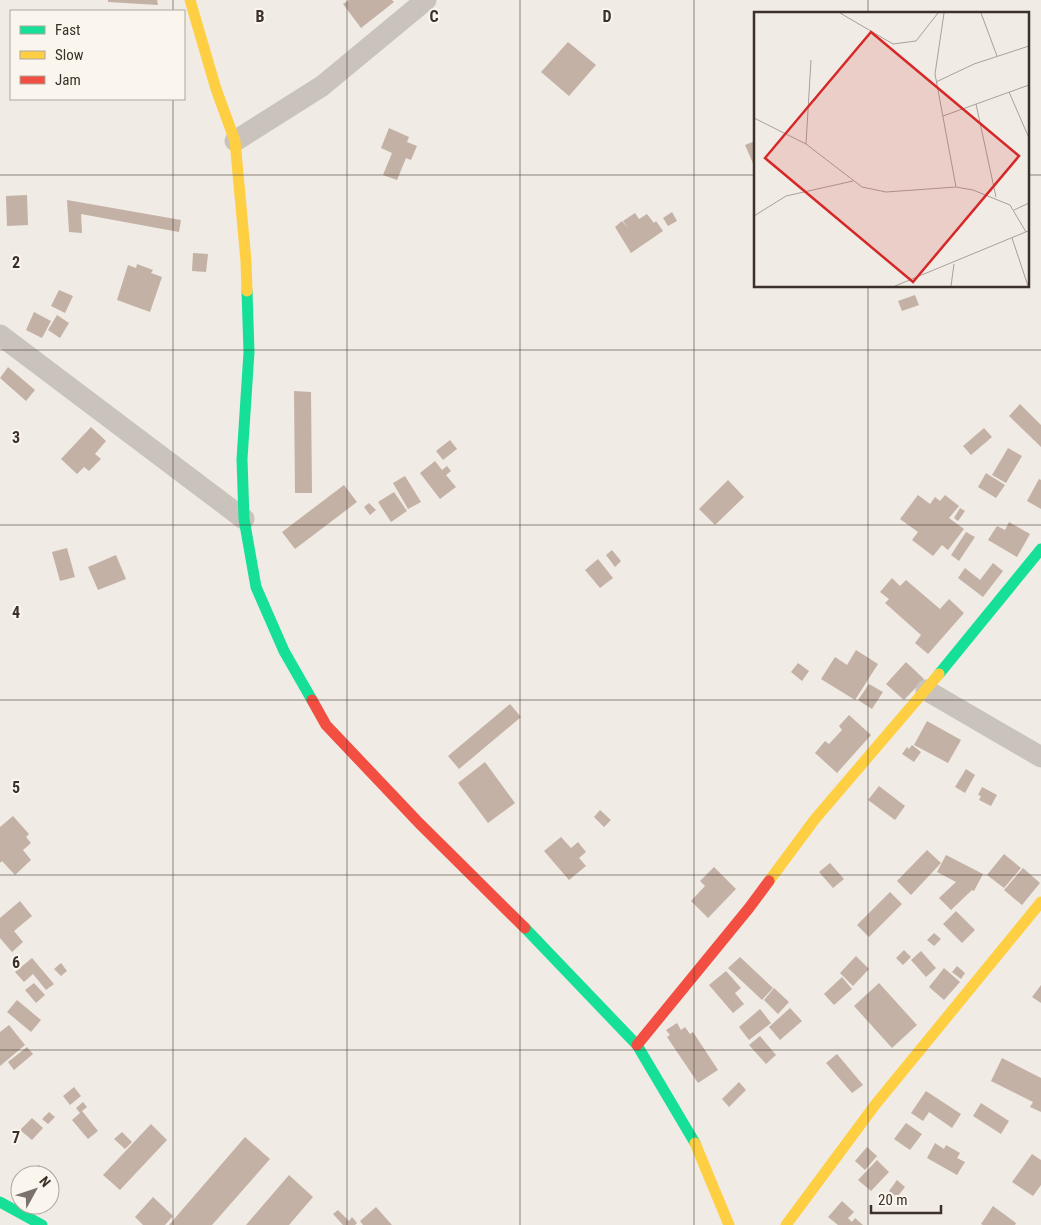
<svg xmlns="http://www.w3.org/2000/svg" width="1041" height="1225" font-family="'Roboto Condensed',sans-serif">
<rect width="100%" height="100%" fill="#f0ebe4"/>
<!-- building -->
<path fill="#c4b1a5" d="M108 0H157L158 5 108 2Z
M349 0H392L394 2 361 28 343 4Z
M568 42 596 65 569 96 541 72Z
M389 128 409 137 407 142 417 146 411 160 406 158 397 180 383 175 392 153 381 148Z
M755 141V168L745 145Z
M27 195 28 225 7 226 6 196Z
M67 200 181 220 179 232 81 214 82 233 69 232Z
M672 212 677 221 668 226 663 218Z
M635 213 639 219 647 214 654 223 656 221 663 231 631 253 615 227 622 221 628 228 623 221Z
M193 253 208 254 206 272 192 271Z
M137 264 153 270 151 273 162 277 150 312 117 300 128 265 136 268Z
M59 290 73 296 65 313 51 306Z
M915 295 919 305 902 311 898 301Z
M34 312 51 321 42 338 26 330Z
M57 315 69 323 60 338 48 330Z
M8 367 35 390 26 401 0 378Z
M294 391 311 392 312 493H295Z
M1020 404 1041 425V447L1009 416Z
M91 427 106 441 95 454 101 459 89 471 84 467 77 474 61 459Z
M984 428 992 437 971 455 963 446Z
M450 440 457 449 443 460 436 451Z
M1008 448 1022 456 1006 483 992 475Z
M435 461 442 470 447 466 451 471 446 475 456 487 440 499 420 473Z
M986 473 1005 485 996 498 978 487Z
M405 476 421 502 408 509 393 483Z
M1039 479 1041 480V509L1027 501Z
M728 480 744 497 715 525 699 509Z
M344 485 357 502 295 549 282 532Z
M394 492 407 511 391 522 378 502Z
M918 495 930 504 935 497 940 501 945 495 959 506 949 518 964 529 948 550 942 545 933 556 912 540 918 532 900 519Z
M369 503 376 510 370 515 364 507Z
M960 508 965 511 958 521 954 518Z
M1009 522 1030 534 1017 557 988 540 997 526 1005 530Z
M966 532 975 537 959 561 951 555Z
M67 548 75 577 60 581 52 552Z
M612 550 621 561 615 567 606 555Z
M116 555 126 579 98 590 88 567Z
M598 559 613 578 600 588 585 570Z
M993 563 1003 571 983 597 958 578 965 568 980 580Z
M892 578 900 586 906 580 940 609 949 599 964 613 928 654 915 643 921 635 885 603 889 599 880 592Z
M856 650 878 664 855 700 821 679 835 657 847 665Z
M906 662 924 679 904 700 886 684Z
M798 663 809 671 802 681 791 672Z
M869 684 883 692 872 709 858 700Z
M510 704 521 717 459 769 448 756Z
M849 715 871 735 837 773 815 753 825 741 829 744 842 730 839 726Z
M927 721 961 740 948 763 914 745Z
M912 745 921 752 914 762 902 754 907 747 909 749Z
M485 762 515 803 488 823 458 783Z
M966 769 975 775 965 793 955 787Z
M879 786 905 806 895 820 868 800Z
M982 787 997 795 991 806 979 800 981 796 978 795Z
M600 810 611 820 604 827 594 817Z
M13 816 29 834 26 837 31 843 23 850 31 860 15 875 2 861 0 863V827Z
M561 837 571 848 578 842 586 852 579 858 586 866 569 880 544 851Z
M927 850 941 863 911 895 897 881Z
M1004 854 1021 868 1004 888 987 875Z
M946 855 983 874 974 891 972 890 951 910 939 898 956 882 937 872Z
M830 863 844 879 833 888 819 872Z
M714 867 736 889 708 918 691 901 705 886 700 881Z
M1023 868 1040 883 1022 905 1004 890Z
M890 892 902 904 869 937 857 925Z
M20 901 32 916 14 931 23 942 12 952 0 938V918Z
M956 911 975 930 962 943 943 924Z
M934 933 941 939 934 946 927 940Z
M904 950 911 957 903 965 896 958Z
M921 951 936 968 926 977 911 960Z
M856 956 869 969 853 986 840 973Z
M740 957 773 988 762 1000 728 968Z
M32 958 54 984 46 990 33 974 24 982 15 972Z
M61 963 67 971 61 976 54 969Z
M957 966 965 973 961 979 952 972Z
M944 968 960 982 944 1000 929 987Z
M726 971 741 988 735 993 744 1004 733 1013 709 985Z
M842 977 852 989 834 1005 824 994Z
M34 983 45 995 36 1003 25 990Z
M879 983 917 1025 892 1048 854 1006Z
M1041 985V1003L1032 997Z
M774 988 789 1002 778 1014 764 1000Z
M17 1000 41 1020 31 1032 7 1012Z
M790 1008 802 1021 780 1040 769 1027Z
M760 1009 771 1023 749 1040 739 1027Z
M677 1023 681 1030 685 1027 690 1034 693 1032 718 1070 698 1083 667 1037 670 1035 666 1030Z
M9 1025 25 1045 0 1066V1032Z
M760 1036 776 1055 766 1064 749 1045Z
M27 1047 33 1054 14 1070 8 1062Z
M837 1054 863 1085 852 1093 826 1063Z
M1002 1058 1041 1078V1112L1030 1107 1033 1102 991 1081Z
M739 1082 746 1090 729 1107 722 1099Z
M74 1087 81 1096 70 1105 63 1096Z
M926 1091 961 1114 952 1128 929 1112 923 1121 911 1113Z
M83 1102 87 1107 82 1111 98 1131 88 1139 72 1120 80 1113 76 1108Z
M981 1103 1009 1121 1001 1134 973 1116Z
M49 1112 55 1117 48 1124 42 1119Z
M32 1118 43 1128 32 1140 20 1130Z
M906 1123 922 1134 910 1150 894 1139Z
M151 1124 167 1140 120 1190 103 1175Z
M122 1132 132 1142 125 1149 114 1139Z
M245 1137 270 1159 212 1225H169Z
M935 1143 944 1149 946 1145 960 1153 957 1158 965 1162 957 1175 927 1158Z
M867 1147 877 1156 865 1170 855 1161Z
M1032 1154 1041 1160V1185L1033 1196 1012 1182Z
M877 1160 889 1172 871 1191 858 1180Z
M39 1165 51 1175 31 1174Z
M289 1175 313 1197 289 1225H246Z
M897 1180 905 1187 897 1197 889 1191Z
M153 1197 173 1216 165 1225H143L135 1217Z
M842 1201 854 1212 848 1218 852 1222 855 1218 863 1225H838L828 1217Z
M993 1206 1016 1223 1015 1225H983L981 1224Z
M376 1207 392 1225H363L360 1221Z
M338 1210 349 1221 352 1217 357 1223 355 1225H343L333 1214Z"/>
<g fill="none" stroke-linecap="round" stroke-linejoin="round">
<!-- street -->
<path stroke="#c9c3bc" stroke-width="21" d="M235 141 322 86 426 0
M0 335 244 519
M926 690 1041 757"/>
<!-- fast -->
<path stroke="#16e098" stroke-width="11" d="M247 291 249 352 242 459 244 519 256 587 284 651 312 700
M939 674 1041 549
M525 928 637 1045 695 1143
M0 1202 42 1225"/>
<!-- slow -->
<path stroke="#ffcf43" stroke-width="11" d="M190 0 216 89 235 141 246 261 247 291
M769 881 815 819 939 674
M695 1143 729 1225
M786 1225 875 1105 1041 902"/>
<!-- jam -->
<path stroke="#f24e42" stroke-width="11" d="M312 700 326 725 419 823 525 928
M637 1045 749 908 769 881"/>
</g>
<!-- grid -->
<path fill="none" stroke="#3b312a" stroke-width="1" stroke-opacity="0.55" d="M173 0V11M347 0V1225M520 0V1225M694 0V1225M868 0V14M173 99V1225M0 175H755M1027 175H1041M868 286V1225M0 350H1041M0 525H1041M0 700H1041M0 875H1041M0 1050H1041"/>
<!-- overview -->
<g transform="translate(754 12)">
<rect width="275" height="275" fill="#f0ebe4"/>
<path fill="none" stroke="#a8a19a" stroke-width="1" d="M86 1 139 32 162 29 184 1M190 1 181 62 202 175M227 1 243 44M182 70 220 52 275 34M255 80 275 126M222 92 242 185M189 104 275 73M0 106 52 132 108 175 132 180 202 175 219 178 256 193 272 220M52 132 57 48M260 198 275 191M0 204 32 184 99 169M258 226 274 274M141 274 274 219M197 274 200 252"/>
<path fill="#d62828" fill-opacity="0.15" stroke="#d62828" stroke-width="2.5" d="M117 20 265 144 159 270 11 146Z"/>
<rect width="275" height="275" fill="none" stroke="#3b312a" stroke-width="2.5"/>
</g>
<g font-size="16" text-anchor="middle" font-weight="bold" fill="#3b312a" stroke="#fbf6ed" stroke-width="4" stroke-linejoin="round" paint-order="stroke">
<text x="260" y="22">B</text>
<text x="434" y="22">C</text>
<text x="607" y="22">D</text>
<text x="16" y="268">2</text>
<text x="16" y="443">3</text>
<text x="16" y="618">4</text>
<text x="16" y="793">5</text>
<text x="16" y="968">6</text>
<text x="16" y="1143">7</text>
</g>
<!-- legend -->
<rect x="10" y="10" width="175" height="90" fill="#fbf6ed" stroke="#aea79f"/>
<rect x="20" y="26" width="25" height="8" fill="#16e098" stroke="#aea79f"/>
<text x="55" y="35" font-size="15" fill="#3b312a">Fast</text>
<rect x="20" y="51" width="25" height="8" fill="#ffcf43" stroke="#aea79f"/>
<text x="55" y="60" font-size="15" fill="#3b312a">Slow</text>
<rect x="20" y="76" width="25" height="8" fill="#f24e42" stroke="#aea79f"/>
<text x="55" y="85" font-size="15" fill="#3b312a">Jam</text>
<!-- north arrow -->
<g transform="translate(35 1190) rotate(50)"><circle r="24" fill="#fbf6ed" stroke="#aea79f"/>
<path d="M0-4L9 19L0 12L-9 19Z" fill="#7a726b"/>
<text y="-8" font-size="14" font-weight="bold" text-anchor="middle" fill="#3b312a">N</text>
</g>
<!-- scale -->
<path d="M871 1205v8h70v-8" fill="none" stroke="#3b312a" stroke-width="2.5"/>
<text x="878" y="1205" font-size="15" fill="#3b312a" stroke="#fbf6ed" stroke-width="4" paint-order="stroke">20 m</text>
</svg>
